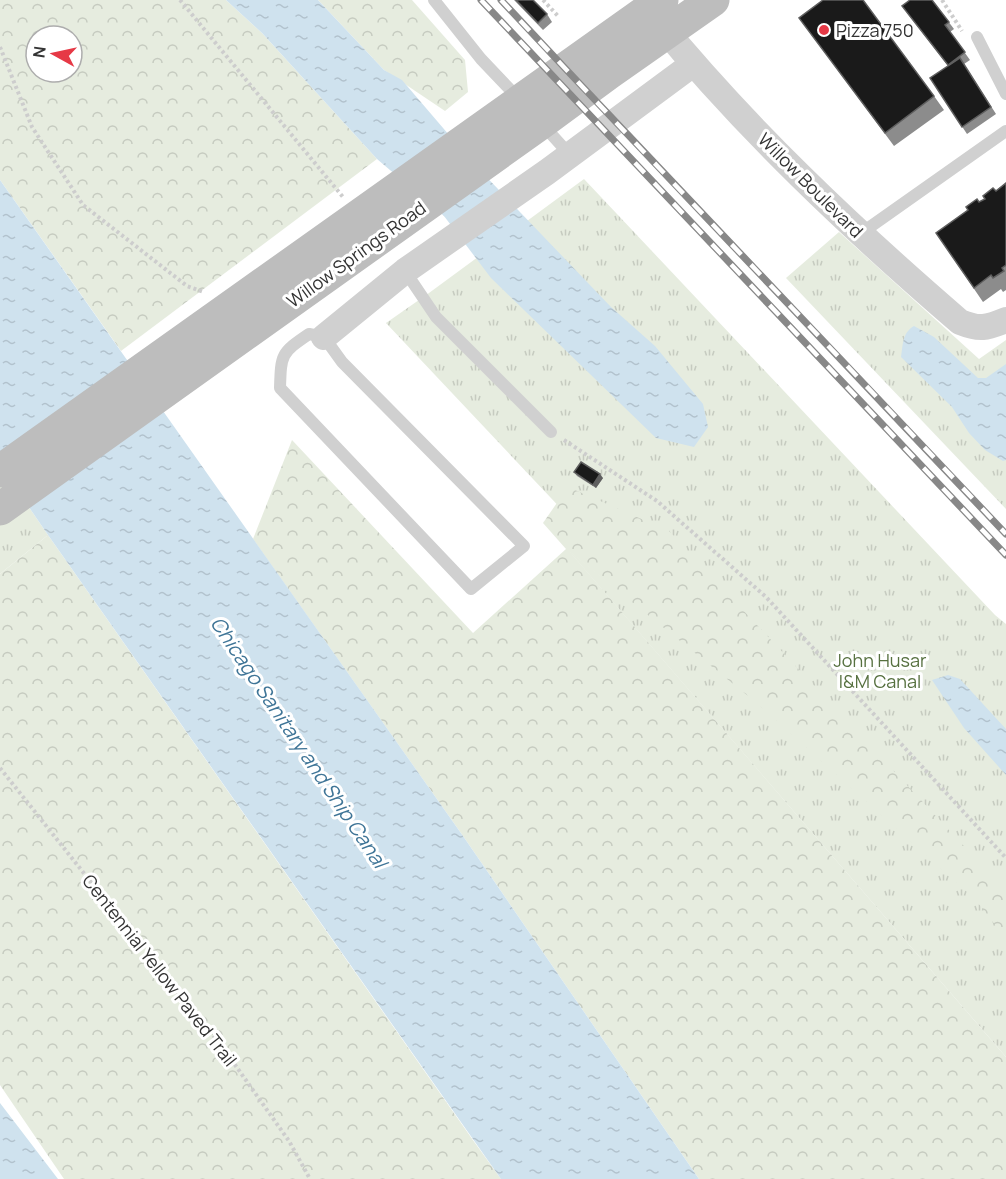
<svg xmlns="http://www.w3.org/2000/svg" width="1006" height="1179" font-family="Manrope,sans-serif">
<defs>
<pattern id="grass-tufts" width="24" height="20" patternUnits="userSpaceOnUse" patternTransform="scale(1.5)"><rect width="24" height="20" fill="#e6ecdf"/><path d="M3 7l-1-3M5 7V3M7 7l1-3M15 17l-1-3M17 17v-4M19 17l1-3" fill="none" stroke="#c6cbc0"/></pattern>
<pattern id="forest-crowns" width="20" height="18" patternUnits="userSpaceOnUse" patternTransform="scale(1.5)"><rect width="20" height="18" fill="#e6ecdf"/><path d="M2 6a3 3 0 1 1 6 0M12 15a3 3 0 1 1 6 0" fill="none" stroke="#c6cbc0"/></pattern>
<pattern id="water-ripples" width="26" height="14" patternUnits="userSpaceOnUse" patternTransform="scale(1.5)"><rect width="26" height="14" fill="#cfe2ee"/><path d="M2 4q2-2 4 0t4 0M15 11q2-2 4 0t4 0" fill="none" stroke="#b2c2cd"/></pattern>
</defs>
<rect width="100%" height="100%" fill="#fff"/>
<!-- grass -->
<path fill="url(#grass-tufts)" d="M584 179 995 615 1006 624V1057L567 549 699 655 386 323 429 293Z
M839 232 979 359 1006 340V509L786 278Z
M0 465 48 535 0 574Z"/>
<!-- forest -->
<path fill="url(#forest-crowns)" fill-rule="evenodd" d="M0 0H226L262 33 377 159 121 351 0 180ZM36 36H72V72H36Z
M318 0H412L465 60 468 92 445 111 384 70Z
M292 440 473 633 566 549 543 523 568 487 669 531 1006 891V939L975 899 758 704 570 552 1006 1057V1179H699L463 836 253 539Z
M48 535 475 1143 501 1179H64L0 1085V574Z"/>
<!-- water -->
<path fill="url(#water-ripples)" d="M226 0H318L384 70 402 80 473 163 611 307 655 346 703 404 708 427 694 447 656 438 491 278 444 216 377 159 262 33Z
M0 180 463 836 699 1179H501L48 535 0 465Z
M914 326 934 337 978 378H986L1006 364V460L1003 461 985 450 969 433 952 407 901 357C903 345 902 333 914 326Z
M948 675 960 679 1006 729V775L964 728 932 680Z
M0 1103 58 1179H0Z"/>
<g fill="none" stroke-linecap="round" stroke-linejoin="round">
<!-- path -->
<path stroke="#cdcdcd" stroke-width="4" stroke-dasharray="3 3" stroke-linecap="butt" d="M180 0 343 197
M543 0 558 16
M942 0 962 31
M0 47 32 127 83 205 187 286 204 292
M564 440 657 501 766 597 1006 858
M0 768 221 1045 289 1141 310 1179"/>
<!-- lane -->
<path stroke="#d0d0d0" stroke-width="12" d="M434 0 481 59 519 99
M977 37 1006 94
M543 125 570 155
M860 234 1006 131
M405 271 436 317 551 432
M309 334 324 337 342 362 524 546 471 589 280 388C281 354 281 353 309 334Z"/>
<!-- street -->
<path stroke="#d0d0d0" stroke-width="26" d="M656 19C747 130 852 229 960 322 980 330 986 328 1006 320
M324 337 405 271 547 172 693 64"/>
<!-- secondary -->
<path stroke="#bdbdbd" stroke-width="33" d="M0 471 662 0
M0 509 541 123 609 73 713 0"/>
<!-- rail casing -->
<g stroke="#888" stroke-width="7">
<path id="rail" d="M481 0 1006 555
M501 0C668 179 838 355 1006 534"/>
</g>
<!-- rail -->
<use href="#rail" stroke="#fff" stroke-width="4.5" stroke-dasharray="14" stroke-linecap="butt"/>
</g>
<!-- wall -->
<path fill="#8c8c8c" d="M514 0H533L547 14 552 22 543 30Z
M932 0 954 29 950 32 970 60 964 64 996 114 967 134 930 78 948 66 907 13Z
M799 18 934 96 944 110 894 146Z
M1006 183V290L1003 292 1001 289 983 302 936 233Z
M574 472 603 478 596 488 577 476Z"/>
<!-- shaded-wall -->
<path fill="#5f5f5f" d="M600 474 603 478 596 488 593 485Z"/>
<!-- building -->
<path fill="#1a1a1a" stroke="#5f5f5f" stroke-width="1.5" d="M516 0H533L547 14 538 23Z
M823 0H863L934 96 885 133 799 18Z
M910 0H932L949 22 945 25 965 52 948 65 902 6Z
M960 58 991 107 962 127 930 78Z
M1006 183V265L1002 268 1004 271 993 278 991 275 974 288 936 233 968 210 966 207 977 199 979 202 985 199 983 196 993 188 996 191Z
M581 462 600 474 593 485 574 472Z"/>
<!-- markers -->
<circle fill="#e63946" stroke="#fff" stroke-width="2" cx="824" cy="30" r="6"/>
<g text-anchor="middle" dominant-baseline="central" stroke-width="6" stroke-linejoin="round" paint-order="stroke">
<!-- poi labels -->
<g font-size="18" fill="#333" stroke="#fff" text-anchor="start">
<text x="836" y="30">Pizza 750</text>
</g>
<!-- street labels -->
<g font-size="18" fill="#333" stroke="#fff">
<text transform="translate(811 185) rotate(45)">Willow Boulevard</text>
<text transform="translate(356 254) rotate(-36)">Willow Springs Road</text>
<text transform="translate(160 970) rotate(52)">Centennial Yellow Paved Trail</text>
</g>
<!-- park labels -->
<g font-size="18" fill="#56703f" stroke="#fff">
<text x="880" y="660">John Husar<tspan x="880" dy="21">I&amp;M Canal</tspan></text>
</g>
<!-- water labels -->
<g font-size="20" font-style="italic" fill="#3f7597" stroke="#fff">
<text transform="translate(299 742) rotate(56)">Chicago Sanitary and Ship Canal</text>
</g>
</g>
<!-- north arrow -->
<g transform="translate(54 54) rotate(278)"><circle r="28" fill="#ffffff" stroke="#adadad" stroke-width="1.5"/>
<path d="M0-4.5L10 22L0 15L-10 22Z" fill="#e63946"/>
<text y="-9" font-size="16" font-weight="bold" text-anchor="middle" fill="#333333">N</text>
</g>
</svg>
